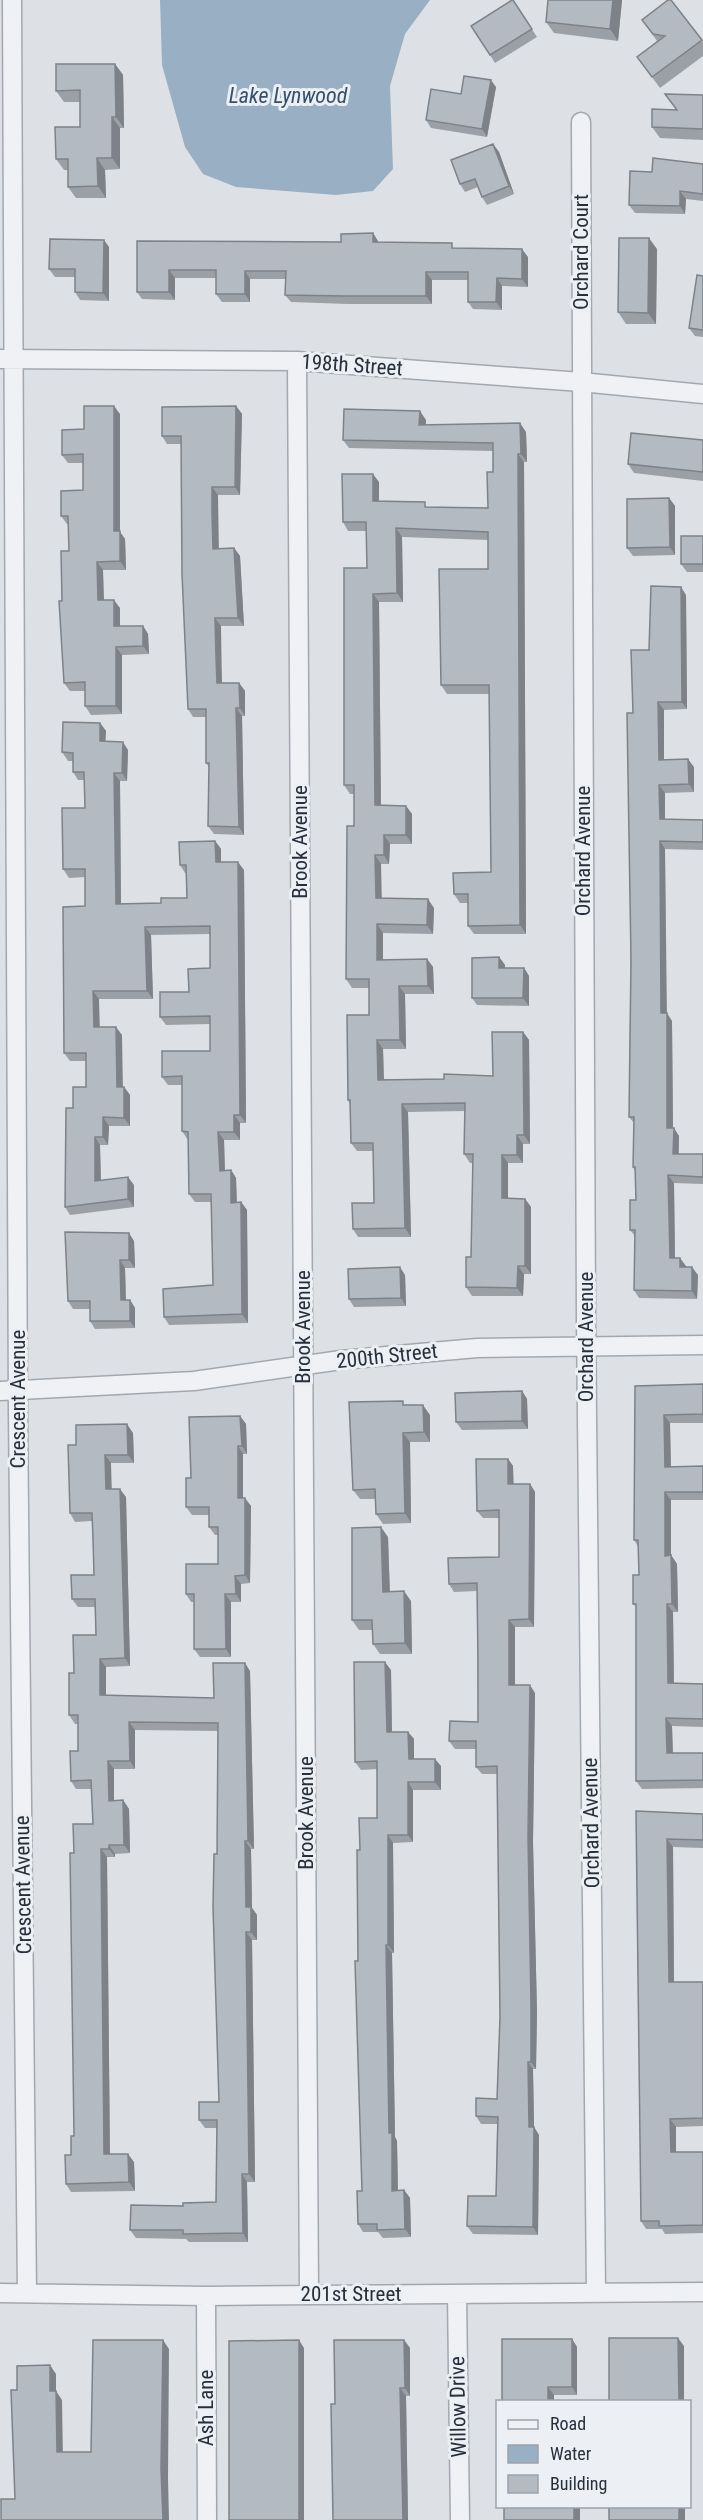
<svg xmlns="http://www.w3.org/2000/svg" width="703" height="2520" font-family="'Roboto Condensed',sans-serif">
<rect width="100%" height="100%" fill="#dde1e6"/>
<!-- water -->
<path fill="#99b0c4" d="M160 0H430L405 34 390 86 393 169 373 191 336 195 236 187 203 174 185 147 162 65Z"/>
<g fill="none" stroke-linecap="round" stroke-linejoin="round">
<!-- minor casing -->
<g stroke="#a3a8af" stroke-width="21">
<path id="minor" d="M12 0 18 1412 27 2293
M581 122 586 1319 596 2292
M0 359 297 361 581 382 703 394
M297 361 309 2294
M0 1391 194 1381 341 1360 477 1348 703 1345
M0 2293 206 2296 703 2292
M457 2294 460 2520
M206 2296 207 2520"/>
</g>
<!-- minor -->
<use href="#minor" stroke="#eff1f4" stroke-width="18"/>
</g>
<!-- wall -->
<path fill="#9ba0a7" d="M513 0 537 37 495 63 490 55Z
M622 0 618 41 554 33 546 22Z
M671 0 703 42V56L660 88 637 57 657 41 642 20Z
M115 64 123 75 124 128H120V169L105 170 106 198H76L68 187V170H64L56 159 80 127V102H64L56 91Z
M496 87 487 137 431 128 426 120 461 94Z
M665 94 703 95V140L660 138 652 127 677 110Z
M493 144 499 152 514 194 487 205 482 197 478 187 465 192 460 184Z
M703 164V201L686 199 685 214 635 213 629 205 652 172Z
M373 233 378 242 456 248 528 257V287L502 286V310L473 309 468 302V280H432V304H348L291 302 285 295 286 279H250V302H222L216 294V278H175V300L142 299 137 292V241L341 242Z
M109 247V301L80 300 75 292V277H55L49 269Z
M657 249 656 324H626L618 312Z
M703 276V337L695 336 689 328Z
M236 406 242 414 240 495H218V548H234L240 556 244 626H221V665L222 683H239L245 691V716H242L244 835 214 834 208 826 209 767 206 763V717H193L188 709 182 444H167L162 436Z
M120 414V532L125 539 126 570H103L104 600 120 608V626H143L148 634 149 654 122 655V714L91 715 85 706V691H70L64 683 62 601 69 551 68 524H67L61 516 83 490V463H68L62 455 84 429Z
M426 420V425L526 432 527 462H524L526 934H474L468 926V903H460L454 894 491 872 489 694H447L441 685 488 569V540L402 537 403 602H379L381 805 406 806 412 814V844H390L389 864H381V899L434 908 433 934 383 933V960L427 959 433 967 434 994H405L406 1049H383L384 1079H444L493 1076 523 1032 529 1040 530 1144H523V1163H508V1198L525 1199 531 1207V1274H524L523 1296H472L466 1287 471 1257 473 1163H470L464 1154 465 1111 408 1112 411 1237H358L353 1229 374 1203 373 1151H357L351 1143 350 1104 348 1100 369 1015V988H352L346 979 354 826V794H350L344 785 367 568 366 531H348L343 522 379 482V501L429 507 488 508 493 472V451L349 448 343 440Z
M703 440V481L634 473 628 464Z
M669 498 675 506V555L633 556 627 548Z
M703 536V572H687L681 564Z
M686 595 687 709 664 710V760L694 767V792L665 793V819L703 820V850L665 849 666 1013 672 1021 673 1128 679 1136V1154H703V1184L674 1183 675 1258 698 1275 697 1299 639 1298 634 1290 635 1236 630 1230 636 1200 635 1171 633 1167 634 1123 629 1117 633 713 649 650Z
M100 723 106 731 105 741 128 750 127 781H120L121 904 161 903 187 898 186 873H185L180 865 215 841 221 849V862L244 870 246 1123H240V1140H224L225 1170H231L236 1178 237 1202H241L247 1210 248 1323 169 1325 164 1317 213 1285 211 1202H195L189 1194 188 1140 182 1131V1085H168L162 1077 210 1051V1024L166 1025 160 1017 189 992 210 968V934L151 935 153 999H99V1027L122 1035V1087H124L130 1095V1126H109L108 1145H100L101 1180 134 1185V1207L70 1215 65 1207 73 1108 86 1087V1061H70L64 1053 85 906V877L69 878 63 869 85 808 84 780H78L73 772V761H68L62 752Z
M499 957 505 965V968H524L529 976V1006L477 1005 472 998Z
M134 1241 135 1268H125L126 1300H130L135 1308V1328L95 1329 90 1321V1309H73L68 1301Z
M405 1275 406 1306 354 1307 349 1299Z
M703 1384V1423H670L671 1467 703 1466V1500H671V1555L677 1564 678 1612H673L674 1683 703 1684V1727L672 1726 673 1753H703V1788L642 1789 636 1781V1607L633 1604 639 1575 638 1546 634 1540 635 1386Z
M522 1391 527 1399 528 1429 462 1430 456 1422Z
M406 1405 430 1415V1442H410L411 1523 383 1524 376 1514 375 1499H360L353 1490Z
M240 1416 246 1424 247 1454H243V1498L251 1506 250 1583 241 1584V1602H231V1657H200L194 1649V1602H191L186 1594 218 1564V1535H215L209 1527V1515H192L186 1507 191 1478Z
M133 1433 134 1463H111V1489L126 1497 130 1666 106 1667V1695L214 1698 250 1671 254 1849H251L252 1908 257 1915V1940H252L255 2182H247L248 2242H189L186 2239 136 2238 130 2230 183 2206 216 2202 217 2128H205L199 2120 219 2102 218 1731 135 1730V1769H114V1801L123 1800 129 1809 130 1853 115 1854V1857H107L110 2154 134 2162 135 2191 71 2192 66 2184 74 2136V1853L93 1824 92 1789H76L71 1781 78 1751V1724H75L69 1715 74 1673 96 1635 95 1607H78L72 1599 94 1575 92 1521 75 1522 70 1513 76 1445Z
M508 1459 513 1466V1484H530L535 1492 534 1627H515L514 1652 515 1685 535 1693 533 1843 537 2012 536 2069H533L534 2127 539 2135 538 2235 473 2234 467 2226 496 2196 497 2124H481L476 2116 497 2099 500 2017 497 1774H482L476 1767V1749H455L449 1741 478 1722 477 1591 454 1592 449 1584 499 1557V1518H483L477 1511Z
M388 1537 390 1592 411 1601 412 1654H380L373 1644V1630H359L352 1620Z
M391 1670 392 1732H408L414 1739V1759L441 1766V1790H413V1842L393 1843 394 1953H392L395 2137 397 2141 398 2190H404L410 2198 411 2237 383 2238 378 2232H363L358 2224 362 2191 358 1961 360 1850 377 1818V1769L361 1770 355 1762Z
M636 1811 703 1814V1848L673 1847 674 1982H703V2126L676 2127V2152H703V2233L665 2234 662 2229H646L641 2221Z
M572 2339 577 2347V2395H554V2402H502Z
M404 2340 410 2348V2396H406L408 2520H333L335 2404Z"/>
<!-- shaded-wall -->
<path fill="#7e8288" d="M613 0H622L618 41 610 29Z
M115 64 123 75 124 128 116 117Z
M491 80 496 87 487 137 482 129Z
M112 117 120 128V169L112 158Z
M493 144 499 152 514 194 509 186Z
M97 158 105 170 106 198 98 186Z
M680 191 686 199 685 214 680 206Z
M373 233 378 241V250L373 242Z
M649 238 657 249 656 324 648 313Z
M104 240 109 247V301L103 293Z
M522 249 528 257V287L522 279Z
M169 270 175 278V300L169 292Z
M245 271 250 279V302L245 294Z
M426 272 432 280V304L426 296Z
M497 278 502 286V310L496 302Z
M114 406 120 414V532L125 539 126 570 120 561 114 531Z
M236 406 242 414 240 495 235 487Z
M420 411 426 420 425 434 419 425Z
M520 423 526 432 527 462 521 454Z
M518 454 524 462 526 934 520 925Z
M373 474 379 482V510L373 501Z
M212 487 218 495 219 556 213 549Z
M669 498 675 506V555L670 547Z
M396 528 402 537 403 602 397 593Z
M234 548 240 556 244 626 238 618Z
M97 562 103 570 104 608 98 600Z
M681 587 686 595 687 709 682 702Z
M373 594 379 602 381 814 375 805Z
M114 600 120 608V635L114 626Z
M215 618 221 626 222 691 217 683Z
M143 626 148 634 149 654 143 646Z
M116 647 122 655V714L116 706Z
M239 683 245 691V716L240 708Z
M658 702 664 710V768L659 760Z
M236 708 242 716 244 835 239 827Z
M100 723 106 731 105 749 100 741Z
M123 742 128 750 127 781 122 773Z
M688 759 694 767V792L689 784Z
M114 773 120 781 121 912 116 904Z
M659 785 665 793V827L660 819Z
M406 806 412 814V844L406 835Z
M384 835 390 844 389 864 384 855Z
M215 841 221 849V871L216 862Z
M660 841 665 849 667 1021 661 1013Z
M375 855 381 864 382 907 376 898Z
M238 862 244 870 246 1123 240 1115Z
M428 899 434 908 433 934 427 925Z
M377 924 383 933V969L377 960Z
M145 927 151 935 153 999 147 991Z
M499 957 505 965V975L499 968Z
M427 959 433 967 434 994 428 986Z
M524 968 529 976V1006L523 998Z
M399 986 405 994 406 1049 400 1040Z
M93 991 99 999 100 1035 94 1027Z
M667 1013 672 1021 673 1136 667 1128Z
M116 1027 122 1035 123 1095 117 1087Z
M523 1032 529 1040 530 1144 524 1135Z
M377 1040 383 1049 384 1088 378 1080Z
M124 1087 130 1095V1126L124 1118Z
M402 1104 408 1112 411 1237 405 1228Z
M234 1115 240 1123V1140L234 1132Z
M103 1117 109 1126 108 1145 103 1137Z
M674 1128 679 1136 678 1162 673 1154Z
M218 1132 224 1140 225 1179 220 1171Z
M517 1135 523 1144V1163L517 1155Z
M95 1137 100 1145 101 1189 95 1181Z
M502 1155 508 1163V1207L502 1198Z
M231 1170 236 1178 237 1211 231 1203Z
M668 1175 674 1183 675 1266 670 1258Z
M128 1177 134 1185V1207L128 1199Z
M525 1199 531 1207V1274L525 1266Z
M241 1202 247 1210 248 1323 242 1314Z
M129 1233 134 1241 135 1268 129 1260Z
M680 1258 686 1266V1275L680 1267Z
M120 1260 125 1268 126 1308 121 1300Z
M518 1266 524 1274 523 1296 517 1288Z
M400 1267 405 1275 406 1306 401 1298Z
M692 1267 698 1275 697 1299 692 1291Z
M130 1300 135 1308V1328L130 1321Z
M522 1391 527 1399 528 1429 522 1421Z
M423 1405 430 1415V1442L424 1432Z
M664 1415 670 1423 671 1475 665 1467Z
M240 1416 246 1424 247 1454 242 1446Z
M127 1424 133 1433 134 1463 128 1455Z
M403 1433 410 1442 411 1523 405 1513Z
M238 1446 243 1454V1506L238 1498Z
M105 1455 111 1463 112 1497 106 1489Z
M508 1459 513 1466 514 1492 508 1484Z
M530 1484 535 1492 534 1627 529 1619Z
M120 1489 126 1497 130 1666 125 1658Z
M665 1492 671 1500V1564L665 1556Z
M245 1498 251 1506 250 1583 245 1575Z
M381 1527 388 1537 390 1602 383 1592Z
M671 1555 677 1564 678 1612 672 1604Z
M235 1576 241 1584V1602L236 1594Z
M404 1591 411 1601 412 1654 405 1643Z
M225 1594 231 1602V1657L226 1649Z
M667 1604 673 1612 674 1692 668 1683Z
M509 1620 515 1627V1693L509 1685Z
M100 1659 106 1667V1703L100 1695Z
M385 1662 391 1670 392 1740 387 1732Z
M245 1663 250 1671 254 1849 248 1841Z
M530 1685 535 1693 533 1843 537 2012 536 2069 531 2062 528 1836Z
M666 1718 672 1726 673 1762 667 1753Z
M129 1722 135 1730V1769L130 1761Z
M408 1732 414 1739V1766L409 1759Z
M435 1759 441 1766V1790L435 1782Z
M108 1761 114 1769V1809L109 1801Z
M408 1782 413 1790V1842L408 1835Z
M123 1800 129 1809 130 1853 124 1845Z
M388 1835 393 1843 394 1953 388 1945Z
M667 1839 673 1847 674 1990 669 1982Z
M245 1841 251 1849 252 1908 257 1915V1940L251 1932 246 1907Z
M109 1845 115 1854V1857L109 1849Z
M101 1849 107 1857 110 2163 104 2154Z
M246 1932 252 1940 255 2182 249 2174Z
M386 1945 392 1953 395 2137 397 2141 398 2198 392 2191 389 2133Z
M528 2062 533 2069 534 2127 539 2135 538 2235 533 2227 529 2127Z
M670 2119 676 2127V2160L671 2152Z
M128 2154 134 2162 135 2191 129 2182Z
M242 2174 247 2182 248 2242 243 2233Z
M404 2190 410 2198 411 2237 405 2229Z
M678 2338 684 2346V2402H679Z
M572 2339 577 2347V2395L572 2387Z
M163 2340 169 2349 168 2478 169 2520H163L161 2469Z
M299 2340 304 2348V2520H299Z
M404 2340 410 2348V2396L405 2388Z
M50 2365 56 2374V2391L62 2400 63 2462 57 2452 50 2391Z
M548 2387 554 2395V2402H548Z
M400 2388 406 2396 408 2520H403Z
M574 2506H580V2520H574Z
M679 2506H685V2520H679Z"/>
<!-- building -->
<path fill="#b4bac2" stroke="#7e8288" stroke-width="1.5" d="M512 0H513L532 29 490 55 471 26Z
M548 0H613L610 29 546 22Z
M668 0H671L702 40 652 77 637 57 665 36 653 34 642 20Z
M56 64H115L116 117H112V158H97L98 186 68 187V159H56L55 127H80V90L56 91Z
M464 76 491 80 482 129 426 120 431 89 461 94Z
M665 94 703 95V129L652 127V109L677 110Z
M493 144 509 186 482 197 475 179 460 184 451 160Z
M653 158 703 164V194L680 191V206L629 205 630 171 652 172Z
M373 233V242L452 243V248L522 249V279L497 278 496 302H468V272H426V296H343L285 295 286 271H245V294H216V270H169V292H137V241L341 242V234Z
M619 238H649L648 313 618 312Z
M50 239 104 240 103 293 75 292V269H49Z
M697 275 703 276V330L689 328Z
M84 406H114V531H120V561L97 562 98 600H114V626H143V646L116 647V706H85V682L64 683 59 601H62L61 551H69L68 516H61V491L83 490V454L62 455V430L84 429Z
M236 406 235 487H212V513L213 549 234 548 238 618H215L216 657 217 683H239L240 708H236L239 827 208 826 209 763H206V709H188L182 574 181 436H162V407Z
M344 409 420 411 419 425 520 423 521 454H518L520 925 468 926V894H454L453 873 491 872 489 685H441L439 569H488V532L396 528 397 593 373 594 375 805 406 806V835H384V855H375L376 898 428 899 427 925 377 924V960L427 959 428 986H399L400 1040H377L378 1080 444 1079V1074L493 1076 492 1032H523L524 1135H517V1155H502V1198L525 1199V1266H518L517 1288 466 1287V1257H471L473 1154H464L465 1103 402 1104 405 1228 353 1229 352 1203H374L373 1143H351L350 1100H348L347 1015H369V979H346L347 826H354V785H344V568H367L366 522H343L342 474H373V501L425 502V507L488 508 487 472H493V443L343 440Z
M631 433 703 440V472L628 464Z
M669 498 670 547 627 548V499Z
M681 536H703V564H681Z
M651 586 681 587 682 702H658L659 760 688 759 689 784 659 785 660 819 703 820V842L660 841 661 1013H667V1128H674L673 1154H703V1177L668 1175 670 1258H680V1267H692V1291L634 1290 635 1230H630V1200H636L635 1167H633L634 1117H629L631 960 627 713H633L631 650H649Z
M63 722 100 723V741L123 742 122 773H114L116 904 161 903V898H187L186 865H180L179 842 215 841 216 862H238L240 1115H234V1132H218L220 1171 231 1170V1203L241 1202 242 1314 164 1317 163 1289 213 1285 211 1194H189L188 1132 182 1131V1076L162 1077V1051H210V1016L160 1017V992H189L188 969 210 968V926L145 927 147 991H93L94 1027H116L117 1087H124V1118L103 1117V1137H95V1181L128 1177V1199L65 1207 66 1108H73V1087H86V1053H64L63 907 85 906V869H63L62 808H85L84 772H73V753L62 752Z
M499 957V968H524L523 998H472V958Z
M65 1232 129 1233V1260H120L121 1300H130V1321H90V1301H68Z
M400 1267 401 1298 349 1299 348 1269Z
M703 1384V1414L664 1415 665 1467 703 1466V1492H665V1556L671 1555 672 1604H667L668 1683 703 1684V1719L666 1718 667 1753H703V1780L636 1781V1604H633V1575H639L638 1540H634L635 1386Z
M522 1391V1421L456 1422 455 1393Z
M403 1401V1405H423L424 1432 403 1433 405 1513 376 1514 375 1489 353 1490 349 1402Z
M240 1416 242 1446H238V1498H245V1575L235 1576 236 1594H225L226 1649H194V1594H186V1564H218V1527H209V1507H186V1478H191L189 1417Z
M127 1424 128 1455H105L106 1489H120L125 1658 100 1659V1695L214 1698 213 1663H245L248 1841H245L246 1907H251V1932H246L249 2174H242L243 2233 183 2234V2230H130L131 2205 183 2206V2203L216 2202 217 2120H199V2102H219L213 1907 214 1854H217L218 1723 129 1722 130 1761H108L109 1801 123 1800 124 1845H109V1849H101L104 2154H128L129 2182 66 2184 65 2155H71V2136H74L70 1853H74L73 1824H93L91 1780 71 1781 70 1751H78V1715H69V1673H74L73 1635H96L95 1599H72L71 1575H94L93 1538 92 1513H70L68 1445H76V1425Z
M476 1459H508V1484H530L529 1619 509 1620V1685H530L528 1836 531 2004V2062H528L529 2127H534L533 2227 467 2226 468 2196H496L498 2117 476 2116V2098L497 2099 500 2017 497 1766 476 1767V1741H449L450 1721 478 1722V1662L477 1583 449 1584 448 1558 499 1557V1510L477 1511Z
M381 1527 383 1592 404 1591 405 1643 373 1644 372 1620H352V1528Z
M354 1662H385L387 1732H408L409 1759H435V1782H408V1835H388V1945H386L389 2133H392V2191L404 2190 405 2229 377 2230V2224H358L357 2191H362L355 1961H358L357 1850H360L359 1818H377V1761L355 1762Z
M636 1811 703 1814V1840L667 1839 669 1982H703V2118L670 2119 671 2152H703V2225L659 2226V2221H641Z
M609 2338H678L679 2402H609Z
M502 2339H572V2387H548V2402H502Z
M93 2340H163L161 2469 163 2520H1V2499H15L11 2390H17V2366L50 2365V2391H56L57 2452H91Z
M299 2340V2520H229V2341Z
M334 2340H404L405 2388H400L403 2520H333L331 2404H335Z
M504 2506H574V2520H504Z
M609 2506H679V2520H609Z"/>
<g text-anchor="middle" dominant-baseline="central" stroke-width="6" stroke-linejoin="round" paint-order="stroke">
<!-- street labels -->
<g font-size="21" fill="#272f3b" stroke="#eceff4">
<text transform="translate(581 252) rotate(-90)">Orchard Court</text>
<text transform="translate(352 365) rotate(4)">198th Street</text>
<text transform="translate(300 842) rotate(-90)">Brook Avenue</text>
<text transform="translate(583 851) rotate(-90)">Orchard Avenue</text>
<text transform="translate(303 1327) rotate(-90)">Brook Avenue</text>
<text transform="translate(586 1337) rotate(-90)">Orchard Avenue</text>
<text transform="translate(387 1356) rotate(-6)">200th Street</text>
<text transform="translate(18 1399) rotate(-90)">Crescent Avenue</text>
<text transform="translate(306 1813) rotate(-90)">Brook Avenue</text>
<text transform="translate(591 1823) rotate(-91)">Orchard Avenue</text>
<text transform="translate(23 1885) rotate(-91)">Crescent Avenue</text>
<text x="351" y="2294">201st Street</text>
<text transform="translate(458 2407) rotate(-91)">Willow Drive</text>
<text transform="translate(206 2408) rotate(-90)">Ash Lane</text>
</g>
<!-- water labels -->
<g font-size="22" font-style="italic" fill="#34506d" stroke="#eceff4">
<text x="288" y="95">Lake Lynwood</text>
</g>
</g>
<!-- legend -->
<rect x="496" y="2400" width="195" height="108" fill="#eceff4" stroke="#9da2aa" stroke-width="1.5"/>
<rect x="508" y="2420" width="30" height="9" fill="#eff1f4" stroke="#9da2aa" stroke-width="1.5"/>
<text x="550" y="2430" font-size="18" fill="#272f3b">Road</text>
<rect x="508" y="2445" width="30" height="18" fill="#99b0c4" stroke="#9da2aa" stroke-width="1.5"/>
<text x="550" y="2460" font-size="18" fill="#272f3b">Water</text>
<rect x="508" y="2475" width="30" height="18" fill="#b4bac2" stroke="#9da2aa" stroke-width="1.5"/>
<text x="550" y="2490" font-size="18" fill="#272f3b">Building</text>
</svg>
